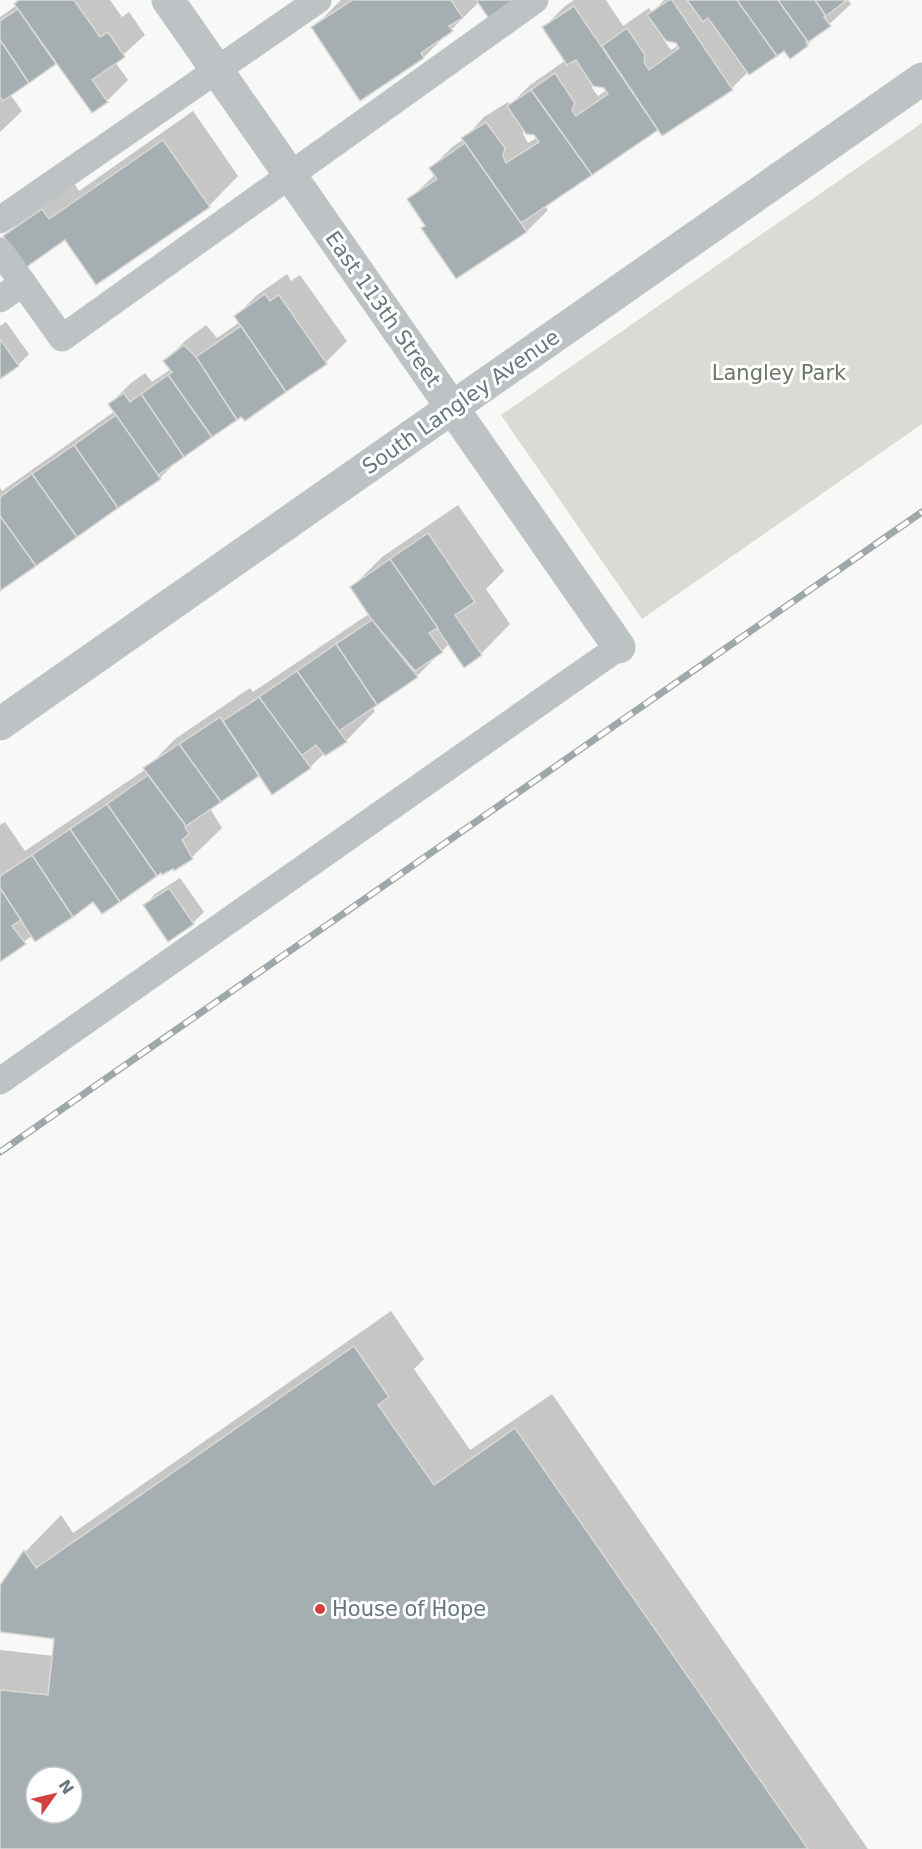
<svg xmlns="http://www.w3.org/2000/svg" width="922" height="1849" viewBox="0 0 922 1849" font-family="'DejaVu Sans',sans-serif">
  <rect width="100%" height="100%" fill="#f8f8f6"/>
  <path fill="#d9dcd5" d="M922 123V424L642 619 501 415Z"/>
  <g fill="#0003" fill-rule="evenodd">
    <path d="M20 0H110L122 17 129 12 145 35 115 62 128 80 107 101 57 61 10 94 22 111 0 132V17L17 5Z"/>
    <path d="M341 0H513L479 2 424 57 360 99 313 28Z"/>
    <path d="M574 0H606L623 26 649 8 652 13 664 0H848L851 4 807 45 784 49 748 72 732 88 659 128 544 205 548 210 527 231 456 277 409 199 436 174 431 168 452 147 464 139 484 117 508 102 510 105 530 85 566 60 544 27 565 6ZM663 39 677 42 679 45 671 50ZM594 84 605 86 607 90 598 96 592 88ZM524 130 535 133 538 137 528 143 523 134Z"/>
    <path d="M193 111 238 176 209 206 65 238 5 236 35 206 72 180 79 191Z"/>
    <path d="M287 274 291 281 300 275 347 341 326 362 241 415 179 459 160 478 0 590V488L2 491 115 411 110 404 131 383 145 373 152 382 171 369 165 361 186 340 206 325 217 338 240 322 236 316 257 295Z"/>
    <path d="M6 322 29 354 18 365 0 377V326Z"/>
    <path d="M458 505 504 571 486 589 510 624 481 654 450 643 417 676 372 706 375 711 346 741 325 753 310 767 259 774 218 802 211 810 222 828 192 857 175 869 173 866 93 900 33 935 0 960V825L5 822 25 851 146 769 175 739 250 688 253 692 369 614 352 587 382 557Z"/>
    <path d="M180 878 204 912 193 923 169 940 145 905 155 894Z"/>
    <path d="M391 1311 424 1359 414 1369 470 1450 552 1394 868 1849H0V1650L54 1656 56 1638 0 1631V1587L26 1551 61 1515 73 1533ZM36 1777H72V1813H36Z"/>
  </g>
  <g fill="#a5afb2" stroke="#dad9d8" stroke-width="1.5" fill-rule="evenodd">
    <path d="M19 0H74L100 37 108 32 125 57 92 80 108 102 92 113 14 4Z"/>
    <path d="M352 0H451L463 18 449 26 453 31 421 53 424 58 360 101 311 27Z"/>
    <path d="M476 0H512L510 6 490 20Z"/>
    <path d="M669 0H672L733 90 662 136 602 46 627 28 645 55 644 62 649 70 679 48 676 43 666 41 647 15Z"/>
    <path d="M687 0H737L777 56 749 75 708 18 703 22Z"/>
    <path d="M737 0H778L808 42H806L808 46 790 59 784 51 777 56Z"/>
    <path d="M778 0H815L826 16 824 17 831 26 808 42Z"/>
    <path d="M815 0H847L826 16Z"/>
    <path d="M574 6 658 130 592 175 531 90 555 73 575 103 572 110 576 116 608 94 604 88 593 86 576 60 567 65 542 27Z"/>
    <path d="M18 9 56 64 29 83 0 40V21Z"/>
    <path d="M0 40 29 83 3 101 0 97Z"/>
    <path d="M531 90 592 175 521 223 461 138 486 122 505 148 503 156 506 163 539 142 534 135 526 134 507 106Z"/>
    <path d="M163 140 210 207 96 285 65 240 25 268 3 236 42 209 49 219Z"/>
    <path d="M465 143 527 232 456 279 421 228 425 226 407 199 437 179 429 168Z"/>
    <path d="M265 294 270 301 279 295 327 364 286 392 234 316Z"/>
    <path d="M241 326 286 392 245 421 241 417 237 420 196 357Z"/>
    <path d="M0 339 19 366 0 379Z"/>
    <path d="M184 345 196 357 237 420 212 437 168 375 172 372 163 361Z"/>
    <path d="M168 375 212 437 184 457 141 394Z"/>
    <path d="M124 393 130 402 141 394 184 457 158 475 108 404Z"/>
    <path d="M116 415 161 479 118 508 74 445Z"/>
    <path d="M74 445 118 508 77 537 32 474Z"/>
    <path d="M32 474 77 537 36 566 0 516V497Z"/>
    <path d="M0 516 36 566 0 591Z"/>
    <path d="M428 533 475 602 455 615 482 655 464 668 390 559Z"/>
    <path d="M390 559 438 628 429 633 443 652 415 671 372 620 350 587Z"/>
    <path d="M372 620 418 677 377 705 336 644Z"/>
    <path d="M336 644 377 705 339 731 297 671Z"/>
    <path d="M297 671 347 742 325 756 316 745 301 756 259 697Z"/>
    <path d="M259 697 311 768 272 795 223 721Z"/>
    <path d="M220 717 259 776 221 802 179 744Z"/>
    <path d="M179 744 221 802 186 826 143 768Z"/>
    <path d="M148 775 186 826 185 827 189 834 182 840 193 859 174 871 173 869 162 875 161 873 157 876 107 804Z"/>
    <path d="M107 804 157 876 120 902 70 829Z"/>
    <path d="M70 829 120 902 102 914 93 902 73 917 32 855Z"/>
    <path d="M32 855 73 917 35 942 0 888V876Z"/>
    <path d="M0 888 21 920 12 926 26 944 0 962Z"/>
    <path d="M169 888 194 924 168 942 143 905Z"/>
    <path d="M354 1346 389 1397 378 1405 434 1485 515 1428 808 1849H0V1690L48 1695 54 1639 0 1632V1585L24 1550 36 1568ZM36 1777H72V1813H36Z"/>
  </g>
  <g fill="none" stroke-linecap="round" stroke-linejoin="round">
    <g stroke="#bdc3c5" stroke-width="27">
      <path d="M0 220 318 0"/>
      <path d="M0 251 62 338 535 0"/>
      <path d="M0 299 23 283"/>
      <path d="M0 1081 619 647"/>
    </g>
    <g stroke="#bdc3c5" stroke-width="33">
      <path d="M168 0 619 647"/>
      <path d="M0 724 922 79"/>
    </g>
    <g stroke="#9ea7a9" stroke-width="7">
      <path id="rail" d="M0 1152 922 512"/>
    </g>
    <use href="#rail" stroke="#fff" stroke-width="4.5" stroke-dasharray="14" stroke-linecap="butt"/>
  </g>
  <circle fill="#d1413d" stroke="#fff" stroke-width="2" cx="320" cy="1609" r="6"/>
  <g text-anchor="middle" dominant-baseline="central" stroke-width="6" stroke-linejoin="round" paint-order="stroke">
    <g font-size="21" fill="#66787d" stroke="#fff">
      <text transform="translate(383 309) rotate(55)">East 113th Street</text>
      <text transform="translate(461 402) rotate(-35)">South Langley Avenue</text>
    </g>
    <g font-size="21" fill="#6b7664" stroke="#fff">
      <text x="779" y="373">Langley Park</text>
    </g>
    <g font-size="21" fill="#66787d" stroke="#fff" text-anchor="start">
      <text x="332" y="1609">House of Hope</text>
    </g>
  </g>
  <g transform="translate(54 1795) rotate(56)"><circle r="28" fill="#ffffff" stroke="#c2c9cb" stroke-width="1.5"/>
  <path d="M0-4.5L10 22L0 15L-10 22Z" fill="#d1413d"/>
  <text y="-9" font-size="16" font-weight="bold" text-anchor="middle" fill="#66787d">N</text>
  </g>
</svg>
